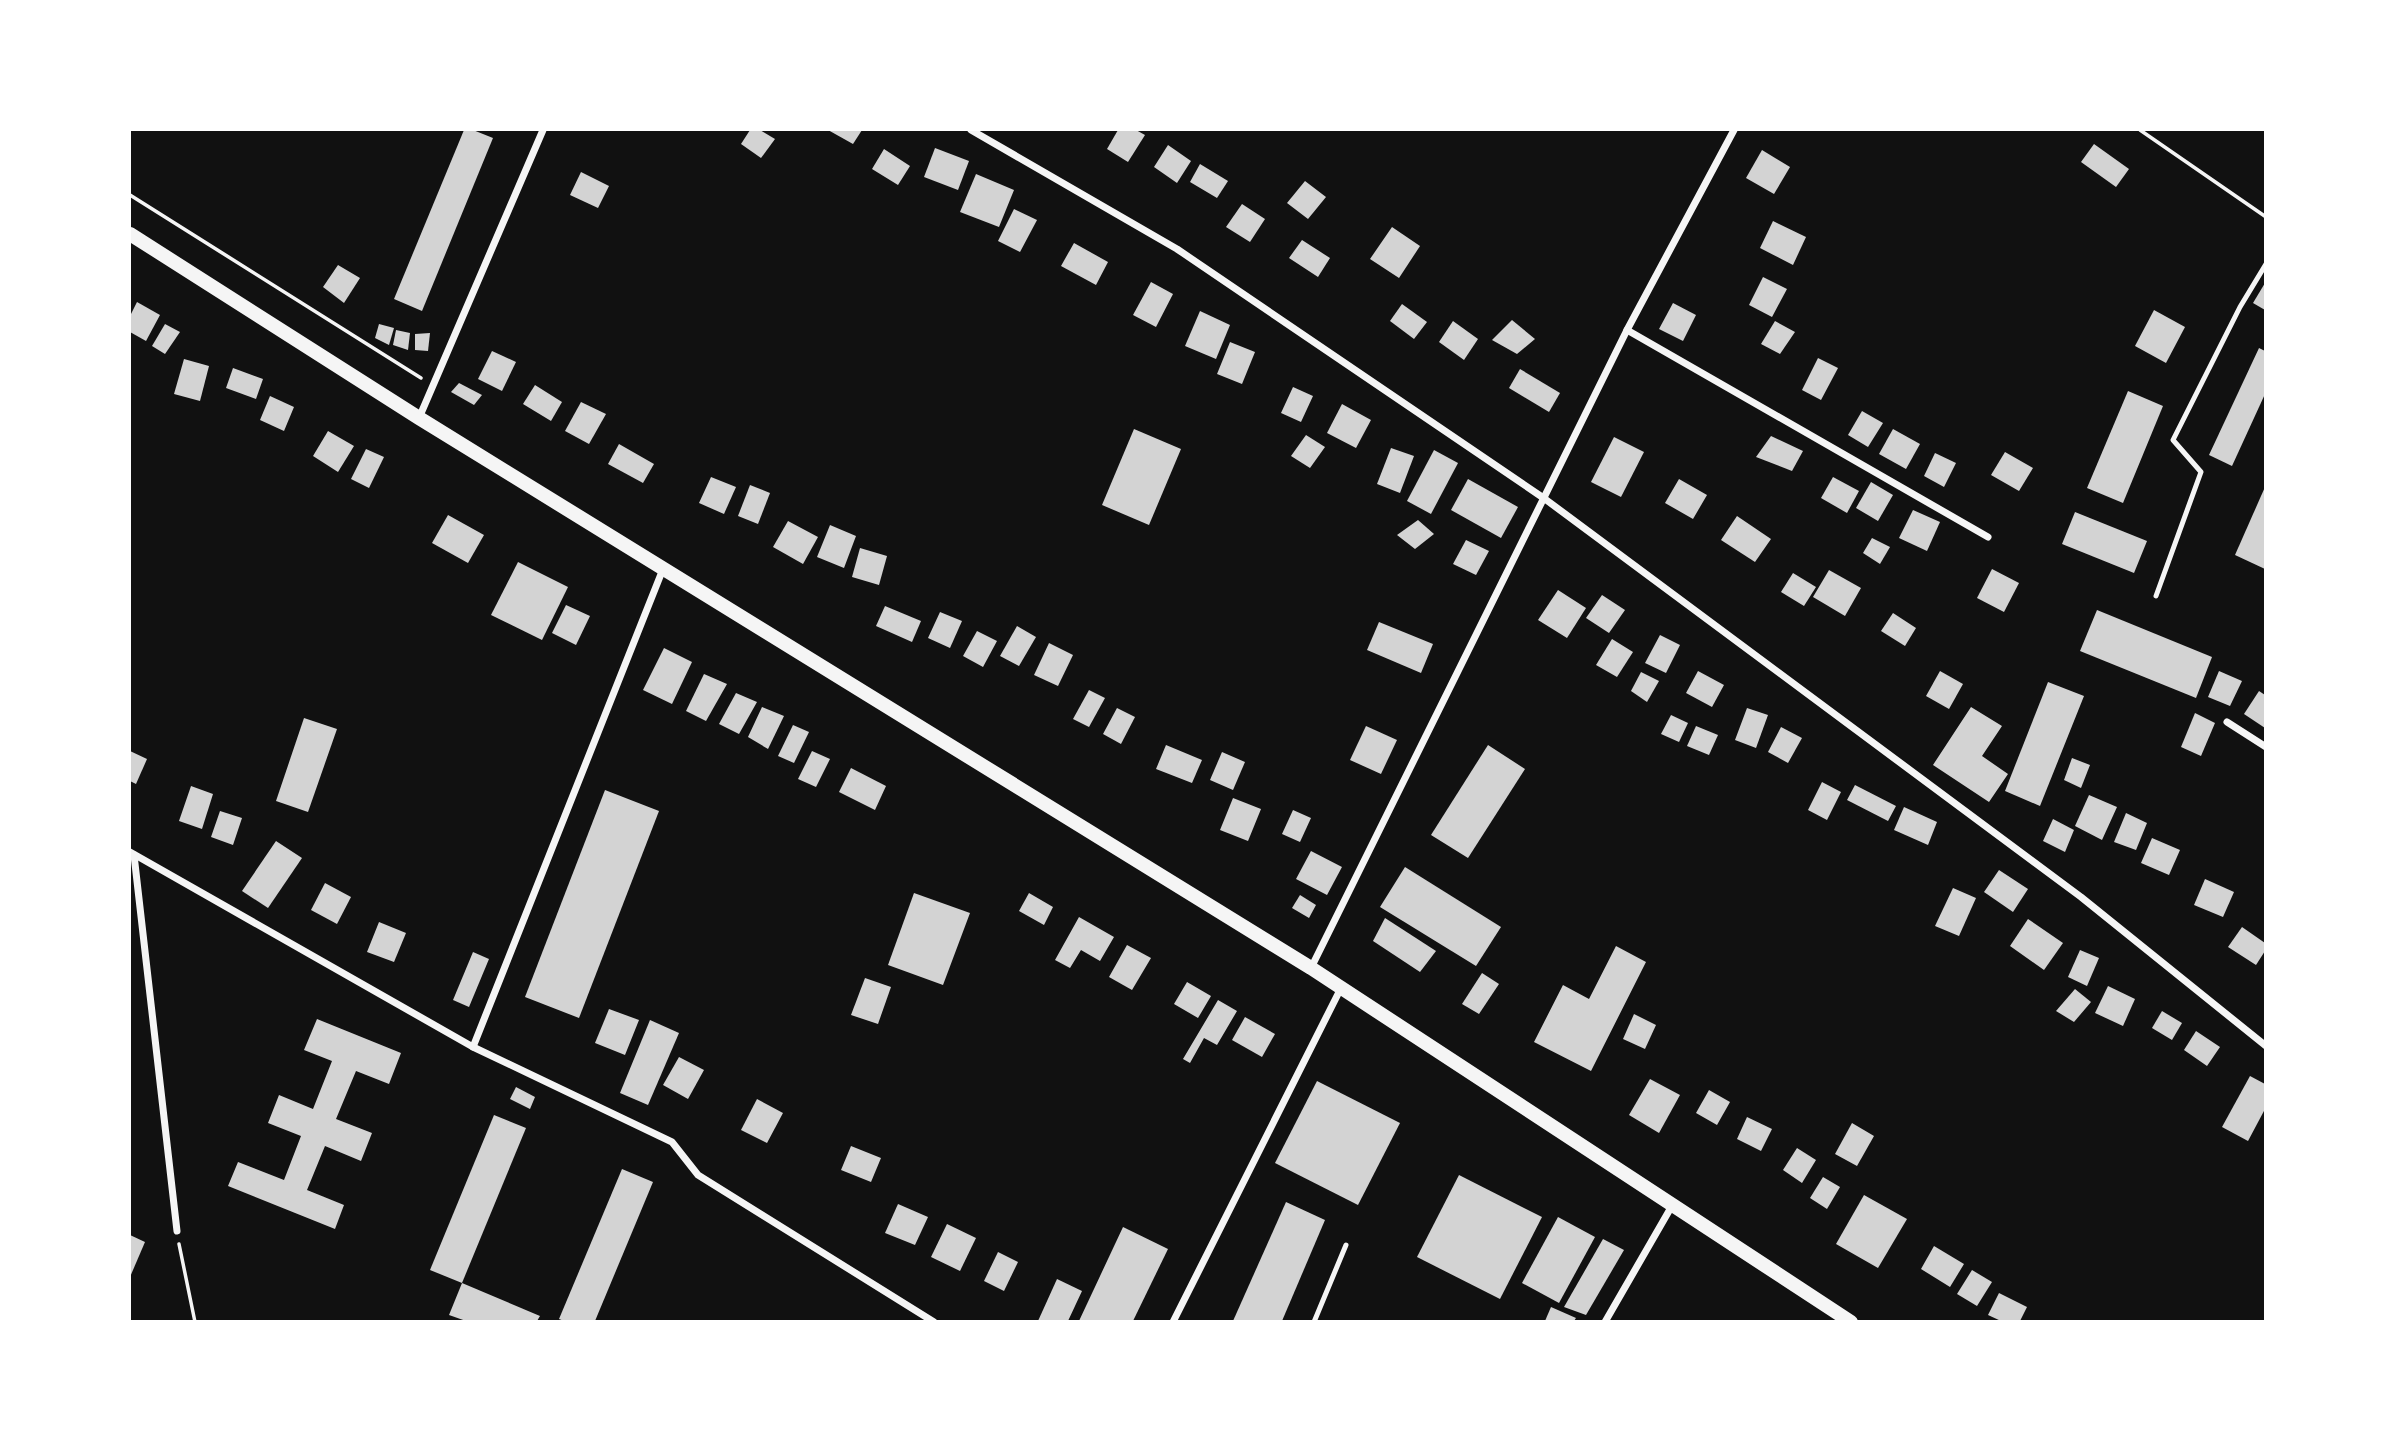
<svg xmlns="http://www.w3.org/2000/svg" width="2395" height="1451" viewBox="0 0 2395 1451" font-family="'Noto Sans',sans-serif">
  <rect width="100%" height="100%" fill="#111"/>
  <g fill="#d3d3d3">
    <path d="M464 130H473L493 138 422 311 394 299Z"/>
    <path d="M750 130H760L775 139 761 158 741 144Z"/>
    <path d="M828 130H862L853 144Z"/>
    <path d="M1118 130H1136L1145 135 1128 162 1107 149Z"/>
    <path d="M2094 144 2129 169 2116 187 2081 162Z"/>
    <path d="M1168 145 1191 161 1177 183 1154 167Z"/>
    <path d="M935 148 969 161 958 190 924 177Z"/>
    <path d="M884 149 910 166 898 185 872 169Z"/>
    <path d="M1762 150 1790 167 1774 194 1746 178Z"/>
    <path d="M1200 164 1228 181 1217 198 1190 182Z"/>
    <path d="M581 172 609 186 598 208 570 195Z"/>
    <path d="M976 174 1014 190 999 227 960 212Z"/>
    <path d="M1305 181 1326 197 1308 219 1287 203Z"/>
    <path d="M1242 204 1265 219 1250 242 1226 227Z"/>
    <path d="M1014 209 1037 220 1020 252 998 241Z"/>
    <path d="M1773 221 1806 237 1793 265 1760 248Z"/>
    <path d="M1392 227 1420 246 1399 278 1370 259Z"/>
    <path d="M1302 240 1330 258 1318 277 1289 258Z"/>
    <path d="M1074 243 1108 262 1096 285 1061 266Z"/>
    <path d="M338 265 360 278 344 303 323 287Z"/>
    <path d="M1763 277 1787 289 1772 317 1749 305Z"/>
    <path d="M1151 282 1173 294 1156 327 1133 315Z"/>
    <path d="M2265 283V310L2253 303Z"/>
    <path d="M137 302 160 315 146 341 130 332V316Z"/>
    <path d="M1673 303 1696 315 1683 341 1659 329Z"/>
    <path d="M1402 304 1427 322 1414 339 1390 321Z"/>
    <path d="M2154 310 2185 327 2166 363 2135 346Z"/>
    <path d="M1200 311 1230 325 1216 359 1185 346Z"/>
    <path d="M1512 320 1535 339 1517 354 1492 340Z"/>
    <path d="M1453 321 1478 339 1464 360 1439 342Z"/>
    <path d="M1775 321 1795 332 1780 354 1761 344Z"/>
    <path d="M165 324 180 332 165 354 152 346Z"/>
    <path d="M379 324 394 328 389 345 375 338Z"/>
    <path d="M396 330 410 333 408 350 393 345Z"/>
    <path d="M430 333 428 351 415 350V334Z"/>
    <path d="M1230 342 1255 352 1242 384 1217 374Z"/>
    <path d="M2259 348 2265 351V394L2232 466 2209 455Z"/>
    <path d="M492 351 516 362 502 391 478 379Z"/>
    <path d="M1818 358 1838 368 1821 400 1802 390Z"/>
    <path d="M184 359 209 366 200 401 174 394Z"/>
    <path d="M233 368 263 379 256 399 226 388Z"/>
    <path d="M1520 369 1560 393 1549 412 1509 388Z"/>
    <path d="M459 383 482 395 474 405 451 392Z"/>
    <path d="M535 385 562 402 551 421 523 404Z"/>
    <path d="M1293 387 1313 396 1301 422 1281 413Z"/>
    <path d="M2128 391 2163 406 2123 503 2087 488Z"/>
    <path d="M270 396 294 407 284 431 260 420Z"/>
    <path d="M581 402 606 414 589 444 565 431Z"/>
    <path d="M1342 404 1371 420 1356 448 1327 433Z"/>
    <path d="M1862 411 1883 423 1868 447 1848 435Z"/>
    <path d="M1134 429 1181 449 1149 525 1102 505Z"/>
    <path d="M1893 429 1920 444 1906 469 1879 454Z"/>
    <path d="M328 431 354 446 338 472 313 456Z"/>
    <path d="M1306 435 1325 447 1310 468 1291 456Z"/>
    <path d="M1771 436 1803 451 1792 471 1756 457Z"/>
    <path d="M1614 437 1644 452 1621 497 1591 482Z"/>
    <path d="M619 444 654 464 643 483 608 464Z"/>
    <path d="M1391 448 1414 456 1400 493 1377 484Z"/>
    <path d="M366 449 384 457 369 488 351 479Z"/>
    <path d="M1434 450 1458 463 1431 514 1407 501Z"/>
    <path d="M2005 452 2033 468 2019 491 1991 475Z"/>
    <path d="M1935 453 1956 463 1944 487 1924 476Z"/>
    <path d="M711 477 736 487 724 514 699 503Z"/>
    <path d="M1833 477 1859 491 1847 513 1821 498Z"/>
    <path d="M1468 479 1518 507 1501 538 1451 510Z"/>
    <path d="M1679 479 1707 495 1693 519 1665 503Z"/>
    <path d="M1871 482 1893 495 1878 521 1856 508Z"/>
    <path d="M750 485 770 493 758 524 738 516Z"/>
    <path d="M2265 487V569L2235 555Z"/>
    <path d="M1913 510 1940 522 1927 551 1899 538Z"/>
    <path d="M2075 512 2147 541 2134 573 2062 544Z"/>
    <path d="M448 515 484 535 468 563 432 543Z"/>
    <path d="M1737 516 1771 539 1755 562 1721 540Z"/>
    <path d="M1418 520 1434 534 1415 549 1397 535Z"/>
    <path d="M788 521 818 537 803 564 773 547Z"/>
    <path d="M830 525 856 536 844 568 817 557Z"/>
    <path d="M1872 538 1890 547 1880 564 1863 553Z"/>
    <path d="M1466 540 1489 551 1476 575 1453 564Z"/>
    <path d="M860 548 887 556 879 585 852 577Z"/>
    <path d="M518 562 568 587 542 640 491 615Z"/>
    <path d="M1992 569 2019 583 2004 612 1977 598Z"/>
    <path d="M1829 570 1861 588 1845 616 1813 597Z"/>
    <path d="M1793 573 1816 587 1804 606 1781 592Z"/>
    <path d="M1558 590 1586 608 1567 638 1538 620Z"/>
    <path d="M1602 595 1625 610 1609 633 1586 618Z"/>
    <path d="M566 605 590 616 576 645 552 633Z"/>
    <path d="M885 606 921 621 912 642 876 626Z"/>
    <path d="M2097 610 2212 657 2196 698 2080 651Z"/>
    <path d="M940 612 962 621 950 648 928 638Z"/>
    <path d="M1893 613 1916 628 1905 646 1881 631Z"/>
    <path d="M1379 622 1433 644 1421 673 1367 650Z"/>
    <path d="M1017 626 1036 637 1019 666 1000 656Z"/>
    <path d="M977 631 997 641 983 667 963 656Z"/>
    <path d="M1660 635 1680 645 1666 673 1645 663Z"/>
    <path d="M1612 639 1633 652 1617 677 1596 665Z"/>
    <path d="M1049 643 1073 655 1058 686 1034 675Z"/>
    <path d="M664 648 692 662 672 704 643 690Z"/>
    <path d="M1698 671 1724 685 1712 707 1686 693Z"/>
    <path d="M1940 671 1963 684 1949 709 1926 696Z"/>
    <path d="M2219 671 2242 681 2230 706 2208 697Z"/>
    <path d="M1641 672 1659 681 1647 702 1631 691Z"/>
    <path d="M704 674 727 684 706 721 686 711Z"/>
    <path d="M2048 682 2084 696 2040 806 2005 791Z"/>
    <path d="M1089 690 1105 698 1089 727 1073 719Z"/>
    <path d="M2259 691 2265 695V728L2244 714Z"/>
    <path d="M736 693 757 702 739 734 719 724Z"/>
    <path d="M762 707 784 716 768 749 748 737Z"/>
    <path d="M1971 707 2002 726 1982 756 2008 774 1989 802 1933 765Z"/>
    <path d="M1117 708 1135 717 1121 744 1103 734Z"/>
    <path d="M1747 708 1768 715 1756 748 1735 740Z"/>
    <path d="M2195 713 2215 723 2201 756 2181 747Z"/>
    <path d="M1671 715 1688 723 1679 742 1661 734Z"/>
    <path d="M304 718 337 729 308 812 276 801Z"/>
    <path d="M793 725 809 732 794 763 778 756Z"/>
    <path d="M1366 726 1397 740 1381 774 1350 760Z"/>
    <path d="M1696 726 1718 735 1709 755 1687 746Z"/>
    <path d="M1781 727 1802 738 1788 763 1768 752Z"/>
    <path d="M1166 745 1202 760 1192 783 1156 769Z"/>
    <path d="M1488 745 1525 769 1468 858 1431 835Z"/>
    <path d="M130 751 147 759 136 784 130 781Z"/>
    <path d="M812 751 830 759 816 787 798 779Z"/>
    <path d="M1222 752 1245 762 1233 790 1210 780Z"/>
    <path d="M2072 758 2090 765 2081 788 2064 780Z"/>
    <path d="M851 768 886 786 875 810 839 792Z"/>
    <path d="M1822 782 1841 792 1827 820 1808 810Z"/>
    <path d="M1855 785 1896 806 1888 821 1847 800Z"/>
    <path d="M191 786 213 794 202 829 179 821Z"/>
    <path d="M605 790 659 811 579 1018 525 997Z"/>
    <path d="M2089 795 2117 807 2102 840 2075 826Z"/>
    <path d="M1233 798 1261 809 1248 841 1220 830Z"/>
    <path d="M1904 807 1937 822 1928 845 1894 830Z"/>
    <path d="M1293 810 1311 818 1300 842 1282 834Z"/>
    <path d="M220 811 242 818 233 845 211 837Z"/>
    <path d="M2126 813 2147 823 2136 850 2114 842Z"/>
    <path d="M2053 819 2074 830 2065 852 2043 841Z"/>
    <path d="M2152 838 2180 850 2169 875 2141 863Z"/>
    <path d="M276 841 302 858 268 908 242 891Z"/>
    <path d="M1311 851 1342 867 1327 895 1296 879Z"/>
    <path d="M1405 867 1501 927 1476 966 1380 907Z"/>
    <path d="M1999 870 2028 889 2013 912 1984 892Z"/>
    <path d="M2205 879 2234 892 2223 917 2194 905Z"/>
    <path d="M325 883 351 897 337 924 311 910Z"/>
    <path d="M1953 888 1976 898 1959 936 1935 926Z"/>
    <path d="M914 893 970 913 943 985 888 965Z"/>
    <path d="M1029 893 1053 907 1044 925 1019 911Z"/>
    <path d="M1300 895 1316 905 1309 918 1292 908Z"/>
    <path d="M1079 917 1114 937 1100 961 1081 950 1070 968 1055 960Z"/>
    <path d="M1385 918 1436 951 1420 972 1373 941Z"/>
    <path d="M2028 919 2063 943 2044 970 2010 946Z"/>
    <path d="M379 922 406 933 394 962 367 952Z"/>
    <path d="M2242 927 2265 943V951L2256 965 2228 947Z"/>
    <path d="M1127 945 1151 958 1132 990 1109 977Z"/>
    <path d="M1616 946 1646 962 1591 1071 1534 1042 1563 985 1589 999Z"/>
    <path d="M2080 950 2099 958 2087 986 2068 977Z"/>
    <path d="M473 952 489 959 469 1007 453 1000Z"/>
    <path d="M1482 973 1499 984 1479 1014 1462 1004Z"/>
    <path d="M865 978 891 987 878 1024 851 1015Z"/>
    <path d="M1187 982 1211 996 1198 1018 1174 1004Z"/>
    <path d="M2108 986 2135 999 2123 1026 2095 1013Z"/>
    <path d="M2075 989 2091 1002 2074 1022 2056 1011Z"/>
    <path d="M1218 1000 1237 1011 1217 1045 1204 1038 1190 1063 1183 1059Z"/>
    <path d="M609 1009 639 1020 625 1055 595 1043Z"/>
    <path d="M2162 1011 2182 1023 2172 1040 2152 1028Z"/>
    <path d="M1634 1014 1656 1025 1645 1049 1623 1039Z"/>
    <path d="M1245 1017 1275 1034 1262 1057 1232 1040Z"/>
    <path d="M317 1019 401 1053 389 1084 356 1071 336 1119 372 1133 361 1161 325 1146 307 1190 344 1205 335 1229 228 1186 238 1162 284 1180 301 1136 268 1123 279 1095 313 1109 332 1061 304 1050Z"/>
    <path d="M650 1020 679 1033 648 1105 620 1093Z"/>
    <path d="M2196 1031 2220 1047 2207 1066 2184 1050Z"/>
    <path d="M679 1057 704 1070 688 1099 663 1085Z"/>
    <path d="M2250 1076 2265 1084V1109L2248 1141 2222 1127Z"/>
    <path d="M1650 1079 1680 1095 1659 1133 1629 1115Z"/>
    <path d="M1317 1081 1400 1123 1358 1205 1275 1163Z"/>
    <path d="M516 1087 535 1097 530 1109 510 1099Z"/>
    <path d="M1709 1090 1730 1102 1717 1125 1696 1113Z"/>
    <path d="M757 1099 783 1113 767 1143 741 1130Z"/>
    <path d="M494 1115 526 1128 462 1283 430 1270Z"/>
    <path d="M1747 1117 1772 1129 1761 1151 1737 1139Z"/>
    <path d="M1852 1123 1874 1136 1857 1166 1835 1154Z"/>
    <path d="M851 1146 881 1158 871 1182 841 1170Z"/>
    <path d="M1797 1148 1816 1160 1802 1183 1783 1170Z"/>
    <path d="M622 1169 653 1182 595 1321H564L559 1319Z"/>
    <path d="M1459 1175 1542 1217 1500 1299 1417 1257Z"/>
    <path d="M1823 1177 1840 1187 1827 1209 1810 1198Z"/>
    <path d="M1864 1195 1907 1219 1878 1268 1836 1244Z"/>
    <path d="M1286 1202 1325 1220 1282 1321H1233Z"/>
    <path d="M898 1204 928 1217 915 1245 885 1233Z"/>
    <path d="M1558 1217 1595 1237 1559 1303 1522 1283Z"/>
    <path d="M947 1224 976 1238 960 1271 931 1257Z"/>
    <path d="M1123 1227 1168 1249 1133 1321H1079Z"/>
    <path d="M130 1235 145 1242 130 1277Z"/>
    <path d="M1603 1239 1624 1250 1586 1315 1564 1307Z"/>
    <path d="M1934 1246 1964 1264 1950 1287 1921 1269Z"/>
    <path d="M998 1252 1018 1262 1004 1291 984 1281Z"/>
    <path d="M1972 1270 1992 1282 1977 1306 1957 1294Z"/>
    <path d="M1057 1279 1082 1291 1068 1321H1038Z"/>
    <path d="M462 1283 540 1316 537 1321H466L449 1315Z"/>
    <path d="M1999 1293 2027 1307 2020 1321H2001L1988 1315Z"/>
    <path d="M1551 1307 1576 1318 1574 1321H1545Z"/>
  </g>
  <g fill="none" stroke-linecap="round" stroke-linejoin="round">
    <g stroke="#f5f5f5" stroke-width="3.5">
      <path d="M2140 130 2266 217"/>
      <path d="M130 195 421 378"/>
      <path d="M179 1244 195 1322"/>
    </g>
    <g stroke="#f5f5f5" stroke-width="5">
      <path d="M2156 596 2201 472 2173 440 2240 307 2266 264"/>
      <path d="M1314 1322 1346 1245"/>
    </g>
    <g stroke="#f5f5f5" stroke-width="7">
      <path d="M971 130 1177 249 1545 499 2081 897 2266 1046"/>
      <path d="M1627 330 1988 537"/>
      <path d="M419 418 543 130"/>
      <path d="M2227 722 2266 747"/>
      <path d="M130 852 473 1047 672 1142 698 1175 934 1322"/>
      <path d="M134 855 177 1231"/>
      <path d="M1311 968 1627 330 1734 130"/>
      <path d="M473 1047 663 569"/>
      <path d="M1173 1322 1341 988"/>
      <path d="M1605 1322 1673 1204"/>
    </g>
    <path stroke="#f5f5f5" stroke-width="14" d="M130 234 419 418 1311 968 1851 1322"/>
  </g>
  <rect width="2395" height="1451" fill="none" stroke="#ffffff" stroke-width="262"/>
</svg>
